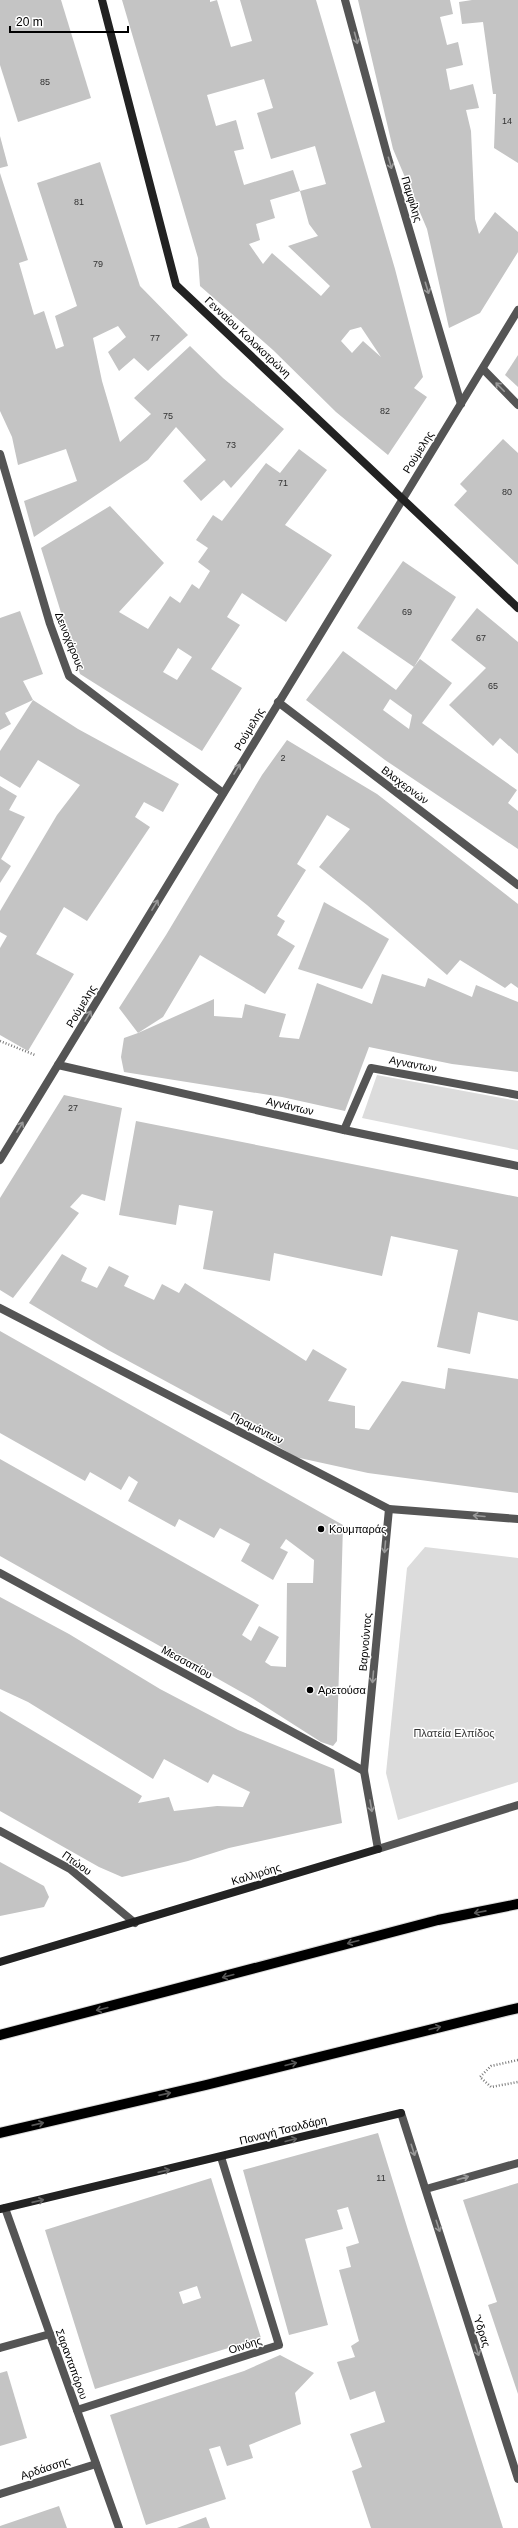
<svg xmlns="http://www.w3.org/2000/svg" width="518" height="2528" viewBox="0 0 518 2528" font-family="Helvetica,sans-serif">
  <rect width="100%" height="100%" fill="#fff"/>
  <g fill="#dcdcdc">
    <path d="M377 1075 518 1101V1150L362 1118Z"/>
    <path d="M425 1547 518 1558V1782L398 1820 386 1773 407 1568Z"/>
  </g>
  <g fill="#c4c4c4" fill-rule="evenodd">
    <path d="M0 0H61L91 98 18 122 0 65Z"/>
    <path d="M122 0H210V2L217 0 231 47 252 41 240 0H316L395 269 423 377 414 388 427 397 388 455 336 412 273 350 200 286 198 258ZM264 79 273 108 257 113 271 159 315 146 326 184 300 191 309 224 318 236 288 246 330 286 321 296 272 253 263 264 249 244 260 240 256 224 275 218 270 200 300 191 293 170 244 185 234 151 244 149 236 120 216 126 207 95ZM361 327 381 357 363 341 352 353 341 341 350 330Z"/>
    <path d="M358 0H450L453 14 440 17 447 45 458 42 463 65 446 69 450 90 473 84 479 108 466 110 471 131 475 219 479 234 495 212 518 232V252L480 313 449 328 427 229 393 149Z"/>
    <path d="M472 0H518V163L494 148 496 94H493L483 22 462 24 459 2Z"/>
    <path d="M0 136 8 166 0 168Z"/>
    <path d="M100 162 140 286 188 335 148 371 134 358 119 371 108 352 126 337 118 326 93 338 102 381 120 442 151 414 134 398 190 346 223 378 284 429 231 488 224 480 201 501 183 481 206 460 176 427 148 460 34 537 24 501 77 481 66 449 18 465 12 437 0 411V173L28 260 19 263 34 315 44 311 56 349 64 346 55 316 77 306 37 183Z"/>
    <path d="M518 355V387L505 375Z"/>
    <path d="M503 439 518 453V565L454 505 467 491 460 484Z"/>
    <path d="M299 449 327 470 285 525 332 555 286 622 242 593 227 617 240 625 211 669 242 688 202 751 80 674 41 548 110 506 164 563 119 612 148 629 170 596 180 603 192 584 199 589 210 571 198 562 208 548 196 540 213 515 222 521 266 463 280 473ZM178 648 192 657 177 680 163 672Z"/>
    <path d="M403 561 456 597 414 667 357 628Z"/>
    <path d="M477 608 518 642V754L500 738 493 746 449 705 486 668 451 640Z"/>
    <path d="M20 611 43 674 23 681 33 700 78 729 179 784 163 812 144 802 135 817 150 827 87 921 64 907 36 954 74 974 28 1051 0 1035V948L7 936 0 932V911L57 815 80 785 38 760 20 788 0 776V751L33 700 5 713 11 724 0 730V618Z"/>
    <path d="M343 651 396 690 420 659 452 683 422 723 517 790 508 803 518 811V849L385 760 306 700ZM390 699 412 715 409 729 383 710Z"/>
    <path d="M287 740 377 794 518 904V988L511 983 505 988 460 960 447 975 367 905 319 867 350 829 327 815 297 864 306 870 277 916 285 921 277 935 295 946 265 994 200 955 163 1017 138 1033 214 999V1016L242 1018 245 1004 286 1014 279 1037 299 1039 317 983 372 1004 382 974 425 987 428 978 472 997 476 985 518 1002V1072L452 1064 369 1047 345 1111 282 1097 124 1072 121 1057 124 1038 138 1033 119 1008 166 935 262 775Z"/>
    <path d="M0 786 17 796 9 810 25 817 1 859 11 866 0 883Z"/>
    <path d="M324 902 389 939 362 989 298 969Z"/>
    <path d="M64 1095 122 1108 105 1201 82 1194 70 1207 79 1213 13 1298 0 1290V1198Z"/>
    <path d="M136 1121 518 1197V1321L478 1312 470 1354 437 1347 458 1250 391 1236 382 1276 274 1253 270 1281 203 1269 213 1211 179 1205 176 1225 119 1215Z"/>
    <path d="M62 1254 87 1268 81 1281 97 1288 109 1266 129 1276 124 1286 154 1300 162 1284 179 1293 185 1283 306 1361 313 1349 347 1369 328 1401 355 1406V1428L369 1430 402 1381 445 1389 448 1368 518 1379V1493L368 1473 295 1457 232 1417 108 1350 29 1303Z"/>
    <path d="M0 1331 343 1525 337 1741 333 1746 321 1742 252 1698 0 1556V1459L259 1605 242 1635 251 1641 259 1626 279 1637 265 1662 271 1666 286 1667 287 1583H313L314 1560 286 1539 280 1548 288 1552 273 1580 241 1561 250 1544 220 1528 214 1538 179 1519 175 1527 128 1501 138 1482 129 1476 121 1490 90 1472 85 1481 0 1433Z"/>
    <path d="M0 1597 69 1634 160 1689 238 1730 334 1769 342 1823 229 1848 188 1861 122 1877 99 1867 0 1811V1711L142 1796 138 1803 169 1797 174 1811 217 1806 243 1807 250 1792 213 1774 208 1783 164 1759 153 1779 28 1702 0 1689Z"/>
    <path d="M0 1862 44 1886 49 1897 44 1907 0 1916Z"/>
    <path d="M378 2133 408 2230 503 2528H371L352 2471 362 2467 350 2434 385 2422 375 2391 350 2400 337 2362 355 2357 351 2346 359 2341 339 2270 351 2267 346 2247 359 2243 348 2207 337 2210 343 2229 305 2239 328 2325 289 2335 243 2170Z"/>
    <path d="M211 2178 261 2338 95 2389 45 2230ZM197 2286 201 2298 183 2304 179 2292Z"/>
    <path d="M518 2183V2394L488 2305 497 2302 463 2200Z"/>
    <path d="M280 2355 314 2373 295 2393 301 2424 249 2445 253 2458 227 2466 220 2446 209 2449 226 2499 146 2525 110 2415 244 2371Z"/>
    <path d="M7 2371 27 2438 0 2446V2373Z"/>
    <path d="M59 2506 67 2528H0V2526Z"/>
    <path d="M206 2517 210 2528H177Z"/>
  </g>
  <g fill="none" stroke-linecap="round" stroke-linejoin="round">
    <g stroke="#dbdbdb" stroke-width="12">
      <g id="primary">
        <path d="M0 2035 438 1920 518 1904"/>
        <path d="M0 2133 206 2085 518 2008"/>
      </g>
    </g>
    <g stroke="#777" stroke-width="2.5" stroke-dasharray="1 2" stroke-linecap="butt">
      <path d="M0 1041 35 1055"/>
      <path d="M518 2060 491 2066 480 2077 491 2087 518 2082"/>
    </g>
    <g stroke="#555" stroke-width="8">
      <path d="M345 0 388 158 461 404"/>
      <path d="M483 369 518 405"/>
      <path d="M0 454 50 624 69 676 223 793"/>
      <path d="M278 702 518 885"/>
      <path d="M58 1065 344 1130 518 1166"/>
      <path d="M344 1130 371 1068 518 1095"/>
      <path d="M0 1160 518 310"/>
      <path d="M0 1308 389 1509 518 1519"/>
      <path d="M389 1509 364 1771 378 1849 518 1805"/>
      <path d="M0 1573 364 1771"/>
      <path d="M0 1831 70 1869 135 1923"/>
      <path d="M401 2113 518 2479"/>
      <path d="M426 2189 518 2163"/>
      <path d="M5 2208 119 2528"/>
      <path d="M0 2348 50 2334"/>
      <path d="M77 2410 279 2345 221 2157"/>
      <path d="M0 2494 96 2464"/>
    </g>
    <g stroke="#222" stroke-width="8">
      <path d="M102 0 176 285 518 608"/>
      <path d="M0 1962 378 1849"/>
      <path d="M0 2209 401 2113"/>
    </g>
    <use href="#primary" stroke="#000" stroke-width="10"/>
  </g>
  <defs><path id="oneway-shaft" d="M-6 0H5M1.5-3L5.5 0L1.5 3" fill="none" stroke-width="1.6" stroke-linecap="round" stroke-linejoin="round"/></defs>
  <g stroke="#999">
    <use href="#oneway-shaft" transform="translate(356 38) rotate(75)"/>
    <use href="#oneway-shaft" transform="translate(390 163) rotate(74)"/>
    <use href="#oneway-shaft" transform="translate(427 288) rotate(73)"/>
    <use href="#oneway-shaft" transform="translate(500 387) rotate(-135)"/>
    <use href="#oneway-shaft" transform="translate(237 769) rotate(-59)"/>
    <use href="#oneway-shaft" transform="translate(155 905) rotate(-59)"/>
    <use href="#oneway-shaft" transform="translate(88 1016) rotate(-59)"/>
    <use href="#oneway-shaft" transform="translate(20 1127) rotate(-59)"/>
    <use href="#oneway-shaft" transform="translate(479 1516) rotate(-175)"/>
    <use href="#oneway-shaft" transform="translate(385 1547) rotate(95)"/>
    <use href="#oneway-shaft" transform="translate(373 1677) rotate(95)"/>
    <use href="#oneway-shaft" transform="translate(371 1806) rotate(80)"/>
    <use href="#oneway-shaft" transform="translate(413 2150) rotate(72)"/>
    <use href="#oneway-shaft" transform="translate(463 2178) rotate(-16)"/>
    <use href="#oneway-shaft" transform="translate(438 2226) rotate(72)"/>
    <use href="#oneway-shaft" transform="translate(477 2350) rotate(72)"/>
  </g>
  <g stroke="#595959">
    <use href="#oneway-shaft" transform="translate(480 1912) rotate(169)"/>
    <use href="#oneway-shaft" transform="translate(353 1942) rotate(165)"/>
    <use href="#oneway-shaft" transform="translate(228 1976) rotate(165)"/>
    <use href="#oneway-shaft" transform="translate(102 2009) rotate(166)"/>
    <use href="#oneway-shaft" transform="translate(435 2028) rotate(-14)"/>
    <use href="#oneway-shaft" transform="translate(291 2064) rotate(-14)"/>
    <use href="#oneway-shaft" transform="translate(165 2094) rotate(-13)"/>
    <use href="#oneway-shaft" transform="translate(38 2124) rotate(-13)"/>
  </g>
  <g stroke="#646464">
    <use href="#oneway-shaft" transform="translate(291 2140) rotate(-14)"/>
    <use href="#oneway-shaft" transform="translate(164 2171) rotate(-13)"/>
    <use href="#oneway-shaft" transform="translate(38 2201) rotate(-13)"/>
  </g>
  <g fill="#000" stroke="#fff" stroke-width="1.5">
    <circle cx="321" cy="1529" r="4"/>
    <circle cx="310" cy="1690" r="4"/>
  </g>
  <g text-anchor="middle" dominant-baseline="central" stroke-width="3" stroke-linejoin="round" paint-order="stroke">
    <g font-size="9" fill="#313131">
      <text x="45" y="82">85</text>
      <text x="507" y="121">14</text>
      <text x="79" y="202">81</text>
      <text x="98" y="264">79</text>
      <text x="155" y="338">77</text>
      <text x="385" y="411">82</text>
      <text x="168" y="416">75</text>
      <text x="231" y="445">73</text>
      <text x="283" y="483">71</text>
      <text x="507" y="492">80</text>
      <text x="407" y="612">69</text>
      <text x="481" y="638">67</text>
      <text x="493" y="686">65</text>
      <text x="283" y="758">2</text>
      <text x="73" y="1108">27</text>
      <text x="381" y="2178">11</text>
    </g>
    <g font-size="11" fill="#000" stroke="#fff">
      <text transform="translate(412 199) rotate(73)">Παμφίλης</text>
      <text transform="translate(248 337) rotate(43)">Γενναίου Κολοκοτρώνη</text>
      <text transform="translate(418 452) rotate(-58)">Ρούμελης</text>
      <text transform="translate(70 641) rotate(68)">Δεινοχάρους</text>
      <text transform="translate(249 729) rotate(-59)">Ρούμελης</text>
      <text transform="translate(405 785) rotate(37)">Βλαχερνών</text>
      <text transform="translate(81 1006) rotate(-59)">Ρούμελης</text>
      <text transform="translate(413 1064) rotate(11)">Αγναντων</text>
      <text transform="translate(290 1106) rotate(13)">Αγνάντων</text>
      <text transform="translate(257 1428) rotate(27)">Πραμάντων</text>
      <text transform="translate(365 1642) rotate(-85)">Βαρνούντος</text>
      <text transform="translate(187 1662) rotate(29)">Μεσσαπίου</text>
      <text transform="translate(77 1863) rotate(35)">Πτώου</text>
      <text transform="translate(256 1874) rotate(-17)">Καλλιρόης</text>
      <text transform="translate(283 2130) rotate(-14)">Παναγή Τσαλδάρη</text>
      <text transform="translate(482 2331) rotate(72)">Ύδρας</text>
      <text transform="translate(245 2345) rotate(-18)">Οινόης</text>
      <text transform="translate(72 2364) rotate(70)">Σαρανταπόρου</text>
      <text transform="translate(45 2468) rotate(-18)">Αρδάσσης</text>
    </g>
    <g font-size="11" fill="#000" stroke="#fff" text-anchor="start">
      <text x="329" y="1529">Κουμπαράς</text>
      <text x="318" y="1690">Αρετούσα</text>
    </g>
    <g font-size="11" fill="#333" stroke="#fff">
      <text x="454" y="1733">Πλατεία Ελπίδος</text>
    </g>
  </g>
  <path d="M10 26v6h118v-6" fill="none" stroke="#000000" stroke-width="2"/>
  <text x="16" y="26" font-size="12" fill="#000000" stroke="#ffffff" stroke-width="3" paint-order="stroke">20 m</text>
</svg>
